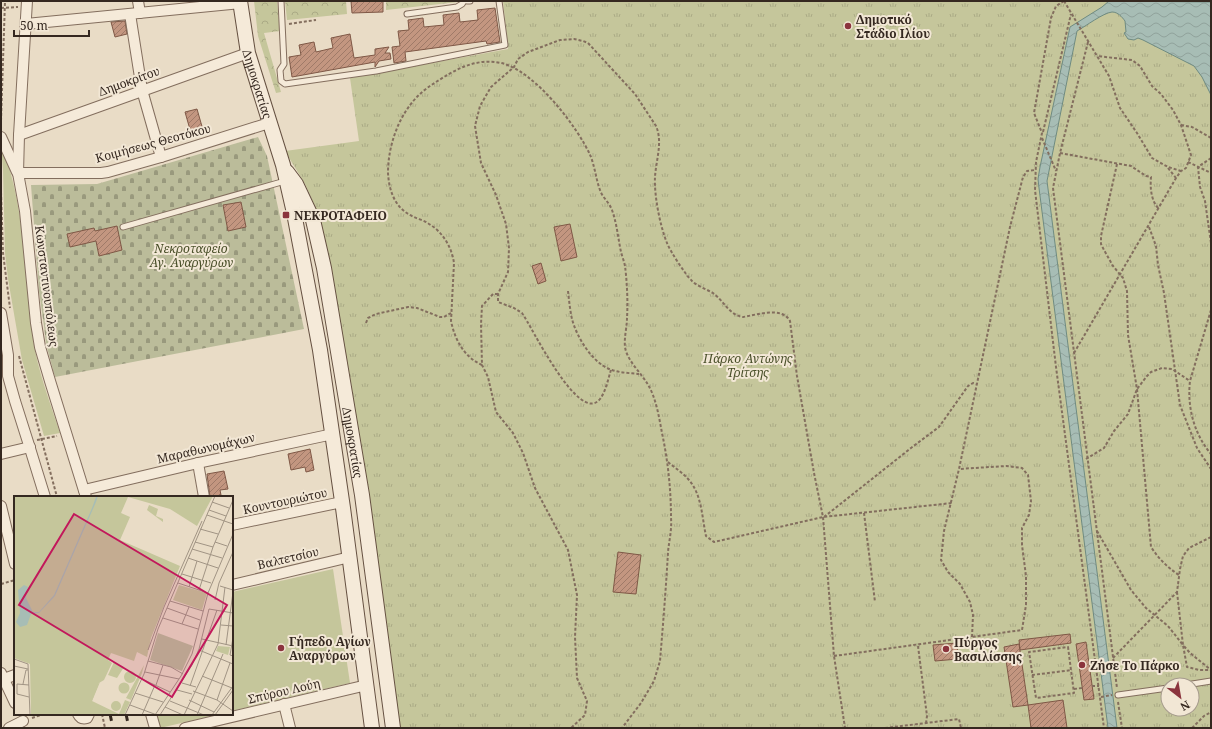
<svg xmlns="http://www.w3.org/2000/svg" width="1212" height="729" viewBox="0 0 1212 729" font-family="'Noto Serif',serif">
  <defs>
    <pattern id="forest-crowns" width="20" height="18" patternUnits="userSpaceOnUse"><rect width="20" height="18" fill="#c5c69b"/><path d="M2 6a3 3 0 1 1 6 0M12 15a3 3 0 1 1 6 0" fill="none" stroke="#aaaa85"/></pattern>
    <pattern id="cemetery-stones" width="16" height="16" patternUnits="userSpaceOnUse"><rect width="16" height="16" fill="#bbbc9a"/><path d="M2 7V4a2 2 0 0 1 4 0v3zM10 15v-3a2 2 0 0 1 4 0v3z" fill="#99997d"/></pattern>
    <pattern id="park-tufts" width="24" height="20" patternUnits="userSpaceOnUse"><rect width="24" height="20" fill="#c5c69b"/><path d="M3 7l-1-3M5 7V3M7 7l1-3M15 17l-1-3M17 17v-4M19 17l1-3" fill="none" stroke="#aaaa85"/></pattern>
    <pattern id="water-waves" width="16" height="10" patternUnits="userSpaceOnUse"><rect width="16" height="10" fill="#a7bdb5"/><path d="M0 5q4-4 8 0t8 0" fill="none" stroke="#90a29b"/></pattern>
    <pattern id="building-hatch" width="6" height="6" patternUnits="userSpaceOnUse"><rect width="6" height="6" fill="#c39680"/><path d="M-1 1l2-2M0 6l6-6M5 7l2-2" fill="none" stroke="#9f7a68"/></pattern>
  </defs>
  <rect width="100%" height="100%" fill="#e9dcc6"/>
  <g fill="#c5c69b">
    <path d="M1 144C26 207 24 273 33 339 38 372 50 402 60 433L44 436 22 360 8 279 5 253 3 170Z"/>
    <path d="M333 569 350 683 232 711V592Z"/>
    <path d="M155 714H220L160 728H158Z"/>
  </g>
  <g fill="url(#forest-crowns)">
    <path d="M254 1H277L280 31 264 33 281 92 276 93 258 36Z"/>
    <path d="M285 1H346L347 14 287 20Z"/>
    <path d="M386 1H460L458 2 386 10Z"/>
  </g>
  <path fill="url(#cemetery-stones)" d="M258 137 267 156 304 329 55 377 46 344 44 326 39 291 31 185 97 184Z"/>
  <path fill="url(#park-tufts)" fill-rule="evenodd" d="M503 1H1211V728H399L351 383 331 270 315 206 305 184 285 151 359 141 350 78 508 49ZM1168 685H1192V709H1168Z"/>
  <path fill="url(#water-waves)" stroke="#6f8b81" d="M1109 1 1211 2V95L1202 77 1194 66 1143 40 1138 38 1134 40 1128 39 1124 33 1126 32 1125 21C1122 17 1118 12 1112 12 1103 13 1086 26 1077 31L1047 181 1117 728H1108L1039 188 1038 179 1040 167 1070 27 1102 7Z"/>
  <g fill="url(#building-hatch)" stroke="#7f5846">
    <path d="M351 1H383V12L352 13Z"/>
    <path d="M495 8 500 42 487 44 486 41 405 52 406 61 394 63 392 47 400 46 398 31 409 30 408 20 423 18 424 27 444 25 443 15 459 13 460 22 478 20 477 10Z"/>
    <path d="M125 21 127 34 115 37 111 22Z"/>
    <path d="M350 34 354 58 375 55V49L389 47 385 53H390L391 59 379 61 375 67V62L292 77 289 57 301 55 299 45 314 42 316 52 333 48 331 38Z"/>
    <path d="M197 109 203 130 191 133 185 112Z"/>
    <path d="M241 202 246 227 228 231 223 205Z"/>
    <path d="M570 224 577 257 561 261 554 227Z"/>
    <path d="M117 226 122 250 99 256 96 241 70 247 67 234 94 228 95 231Z"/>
    <path d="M541 263 546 281 538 284 532 266Z"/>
    <path d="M310 449 314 470 306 472 305 467 291 470 288 454Z"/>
    <path d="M224 471 228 489 220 490 221 495 210 497 207 474Z"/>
    <path d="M618 552 641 555 636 594 613 592Z"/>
    <path d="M1070 634 1071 643 1020 650 1019 640Z"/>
    <path d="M1086 642 1094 699 1084 700 1076 644Z"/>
    <path d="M957 643 958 659 935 661 933 645Z"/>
    <path d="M1019 644 1028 705 1013 707 1004 647Z"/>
    <path d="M1063 700 1067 728H1031L1028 705Z"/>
  </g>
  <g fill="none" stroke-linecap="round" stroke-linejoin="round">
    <g stroke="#836e5e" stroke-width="7">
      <g id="service">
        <path d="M281 1 284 64 280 70 281 81 285 84 376 71 505 45 499 1"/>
        <path d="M467 1H470"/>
        <path d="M407 14 457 7 462 4 464 1"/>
        <path d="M123 227 285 181"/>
        <path d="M1186 685 1211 681"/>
        <path d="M1118 695 1168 688"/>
      </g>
    </g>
    <g stroke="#836e5e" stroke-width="12">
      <g id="minor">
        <path d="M27 1 19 135 18 173 25 211 36 323 40 347 50 381 86 497"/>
        <path d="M138 1 140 13"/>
        <path d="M130 14 142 90 161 157"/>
        <path d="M26 24 241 3"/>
        <path d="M19 135 248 53"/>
        <path d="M1 137 17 172"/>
        <path d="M18 173H101L108 172 161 157 269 123"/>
        <path d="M1 313 8 355V376L15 401 28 442 45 497"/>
        <path d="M1 454 30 447"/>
        <path d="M198 463 204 497"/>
        <path d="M84 490 198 463 333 434"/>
        <path d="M1 506 15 564"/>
        <path d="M232 525 342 502"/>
        <path d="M232 585 350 557"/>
        <path d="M1 673 15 703"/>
        <path d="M1 680 15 675"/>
        <path d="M284 704 290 728"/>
        <path d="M78 714C80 718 83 719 87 718L89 714"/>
        <path d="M151 714 155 728"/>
        <path d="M9 728 23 721"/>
        <path d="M185 728 367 685"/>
      </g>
    </g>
    <g stroke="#655041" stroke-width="16">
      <g id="secondary">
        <path id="s1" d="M240 1 248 53 283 165 294 213 320 350 343 508 372 728"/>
        <path id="s2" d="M287 172 296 184 313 220 324 268 362 495 393 728"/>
      </g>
    </g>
    <g stroke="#836e5e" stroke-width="2" stroke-dasharray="3 2" stroke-linecap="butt">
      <path d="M1064 1 1056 6 1051 18 1034 113 1042 133 1036 162 1035 190 1056 367 1104 728"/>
      <path d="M1064 1 1109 76 1120 108 1137 133 1152 158 1168 167 1181 171"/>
      <path d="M1 8 18 7"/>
      <path d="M289 24 316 20"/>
      <path d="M1088 42 1060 153 1053 188 1117 688"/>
      <path d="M1 121 5 1"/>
      <path d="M1181 125 1192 127 1211 138"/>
      <path d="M1043 132 1071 14"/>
      <path d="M1042 138 1056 171"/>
      <path d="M1060 153 1131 166 1146 176 1151 177C1150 188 1151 201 1159 209"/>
      <path d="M1211 158 1198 167 1200 187 1205 201 1211 243"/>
      <path d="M1188 162 1211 173"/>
      <path d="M1117 164 1101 236V244L1104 250 1113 266 1123 278 1127 291 1128 335 1137 389 1151 547C1159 559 1167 567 1179 575"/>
      <path d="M1168 168 1176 178"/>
      <path d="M1 192 3 253 10 308"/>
      <path d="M1149 227 1156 246 1158 265 1164 293 1180 405 1197 448 1211 469"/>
      <path d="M568 291C569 300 570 310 572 319 577 338 593 364 612 370 621 373 630 373 639 374"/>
      <path d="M498 294H493L482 306 481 324 482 365 488 377 496 412 513 433 523 453 535 488 568 550 577 595 575 637 577 678 587 701 585 715 571 728"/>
      <path d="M1211 310 1190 381C1187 407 1194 434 1211 454"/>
      <path d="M366 323 368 318 376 314 408 307 417 308 440 317H444L451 313"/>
      <path d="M1074 353 1176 178 1181 171 1186 168 1191 155 1181 125 1173 110 1161 94 1152 86 1140 66 1132 60 1097 56"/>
      <path d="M19 356 57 497"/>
      <path d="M482 365C464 357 455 340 451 321L454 263C452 248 443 232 429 224 424 220 417 219 412 216 395 208 389 191 388 173 388 140 403 104 430 86 451 72 474 57 501 63 534 70 578 127 591 157 595 168 596 179 600 190 602 197 609 202 612 210 617 224 618 238 621 252 622 256 624 261 625 266 627 281 628 302 627 318 627 327 624 337 625 347 627 360 640 372 647 383 656 397 659 417 662 433 668 461 671 490 671 518 672 530 669 541 668 552 666 588 663 625 660 661L654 681 641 703 622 728"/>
      <path d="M611 370C608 379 606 391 600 399 579 426 531 325 522 313L514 308 498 302V294L508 272 509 248 506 224 496 195 481 163 475 126 480 106 491 87 514 67 518 59 528 52 560 40 574 39 583 41 588 43 635 94 656 126C663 142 656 160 655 177 654 195 660 226 667 243 670 251 685 274 692 281 697 286 706 289 713 293 724 301 729 315 743 317 756 315 782 306 790 321L797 376 814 473 823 517 834 656 845 728"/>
      <path d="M37 440 57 436"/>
      <path d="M1086 459 1104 448 1114 431 1128 414 1137 389 1147 376 1151 372 1162 368 1172 369 1190 381"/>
      <path d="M668 462C675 468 683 473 689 480 702 495 702 518 706 536L714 542 823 517 952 503"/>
      <path d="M864 513 875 602"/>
      <path d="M824 517 911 448 939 427 968 386 973 383 976 384"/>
      <path d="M1097 531 1131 590 1146 608 1168 626 1183 645 1187 667 1199 670H1211"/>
      <path d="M1 584 15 580"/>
      <path d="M1177 592 1183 645 1190 653 1211 670"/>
      <path d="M972 637 973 615 970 602 960 584 948 572 941 560 944 531 959 469 1010 227 1023 177 1027 171 1035 170"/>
      <path d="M918 646 927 716 926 723"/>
      <path d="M1068 647 1074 693 1036 698 1029 652Z"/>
      <path d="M834 656 1022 630 1026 605V576L1022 545V528L1029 515 1031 501 1028 475 1022 468 1006 466 959 469"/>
      <path d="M1113 658 1177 592 1180 569 1183 556 1189 548 1211 537"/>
      <path d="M1032 675 1072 670"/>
      <path d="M1092 686H1099"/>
      <path d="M1074 689 1082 688"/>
      <path d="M1101 697 1112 695"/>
      <path d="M1118 702 1122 728"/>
      <path d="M102 714 105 728"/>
      <path d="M32 718 44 714"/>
      <path d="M885 728 959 719 961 728"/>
      <path d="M1192 728 1204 716 1211 712"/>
    </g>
    <use href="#service" stroke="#f5ead9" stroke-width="5"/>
    <use href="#minor" stroke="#f5ead9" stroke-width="10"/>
    <use href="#secondary" stroke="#f5ead9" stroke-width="14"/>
    <g stroke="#352820" stroke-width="3" stroke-dasharray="7 7" stroke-linecap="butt">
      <path d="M110 714 113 728"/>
      <path d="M126 714 129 728"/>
    </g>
  </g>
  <g fill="#8b343d" stroke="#f2e7d5" stroke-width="1.5">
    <circle cx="848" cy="26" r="4"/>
    <rect x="282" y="211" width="8" height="8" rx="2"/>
    <circle cx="281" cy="648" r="4"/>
    <circle cx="946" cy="649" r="4"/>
    <circle cx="1082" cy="665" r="4"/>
  </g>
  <g text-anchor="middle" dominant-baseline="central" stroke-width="4" stroke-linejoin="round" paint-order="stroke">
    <g font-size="12" font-weight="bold" fill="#352820" stroke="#f2e7d5" text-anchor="start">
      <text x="856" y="19">Δημοτικό<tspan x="856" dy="14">Στάδιο Ιλίου</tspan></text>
      <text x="294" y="215">ΝΕΚΡΟΤΑΦΕΙΟ</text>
      <text x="289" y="641">Γήπεδο Αγίων<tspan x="289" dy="14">Αναργύρων</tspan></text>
      <text x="954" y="642">Πύργος<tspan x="954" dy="14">Βασιλίσσης</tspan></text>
      <text x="1090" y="665">Ζήσε Το Πάρκο</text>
    </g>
    <g font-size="12" fill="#352820" stroke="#f2e7d5">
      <text transform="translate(129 81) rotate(-20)">Δημοκρίτου</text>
      <text stroke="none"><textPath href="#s1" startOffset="85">Δημοκρατίας</textPath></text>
      <text transform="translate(153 143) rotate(-15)">Κοιμήσεως Θεοτόκου</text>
      <text transform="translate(47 286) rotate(83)">Κωνσταντινουπόλεως</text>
      <text stroke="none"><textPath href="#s2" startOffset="281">Δημοκρατίας</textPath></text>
      <text transform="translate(206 448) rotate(-13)">Μαραθωνομάχων</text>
      <text transform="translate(285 501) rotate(-12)">Κουντουριώτου</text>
      <text transform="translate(288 558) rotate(-13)">Βαλτετσίου</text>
      <text transform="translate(284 691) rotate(-13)">Σπύρου Λούη</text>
    </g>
    <g font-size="12" font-style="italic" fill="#494f29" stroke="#f2e7d5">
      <text x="191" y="248">Νεκροταφείο<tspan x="191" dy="14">Αγ. Αναργύρων</tspan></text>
      <text x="748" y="358">Πάρκο Αντώνης<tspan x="748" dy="14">Τρίτσης</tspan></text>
    </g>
  </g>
  <g transform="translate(14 496)">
    <rect width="219" height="219" fill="#e9dcc6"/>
    <path d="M165 89 193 97 188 114 159 104Z" fill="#c5c69b"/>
    <path d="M100 166 110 171 103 182 94 179ZM130 169 128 177 117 204 112 202ZM110 181a6 6 0 1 1 12 0a6 6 0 1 1-12 0ZM86 186 78 205 105 218 111 204 116 206 110 219H54ZM104.5 192a5.5 5.5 0 1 1 11 0a5.5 5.5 0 1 1-11 0ZM97 210a5 5 0 1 1 10 0a5 5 0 1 1-10 0Z" fill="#c5c69b"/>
    <path d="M144 137 179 150 168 175 136 164Z" fill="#bbbc9a"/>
    <path d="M0 0H199L183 30 156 13 114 1 107 17 116 21 106 44 166 70 137 142 133 161 123 156 120 165 97 157 94 164 98 167 90 184 85 187 76 210 77 217 83 219H17L16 168 0 162ZM135 9 144 13 142 20 149 23V26L133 14ZM204 150 216 151 214 159 202 155Z" fill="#c5c69b"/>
    <path d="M80 0H84L82 6 41 100 25 117 17 118 13 129 6 131 2 126 6 117 4 94 10 89 14 91 12 102 19 116H25L40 99 78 12 82 1Z" fill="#a7bdb5"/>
    <path fill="none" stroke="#a19484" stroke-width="1" d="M198 6 215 12M195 14 212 20M193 19 219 28M186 33 204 38M181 46 199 51M201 46 213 50M178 53 208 62M174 62 204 72M168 78 197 87M164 87 194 97M206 90 219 94M175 91 183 65M185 94 199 51 219 4M201 104 205 87 219 56M156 105 189 115M153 112 186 124M149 122 184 133M168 128 175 111M207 129 219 130M219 142 216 159 219 160M188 143 219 150M212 149 219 96M134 154 150 111 188 25M185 154 219 168M0 163 14 168 16 219M134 165 157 171 169 178M0 170 14 173M131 176 165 183M188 180 218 192M128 183 156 196M168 187 182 191M9 188 12 174H14M15 189 3 188V198L15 201M142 189 149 169M176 190 203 114M163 194 178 198M179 195 203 204 219 215M121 197 149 206M175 204 200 216M203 204 216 167M156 205 190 219M116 209 143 219M151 211 169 219M111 219 130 178 144 133 201 0M128 219 141 189M141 219 167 180 178 158 194 97 219 38M146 219 178 169 185 153 195 113 219 117M170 219 204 148 211 91M183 219 209 158M198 219 219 190M201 219 219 194"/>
    <path fill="#c2185b" fill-opacity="0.15" stroke="#c2185b" stroke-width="2" d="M60 18 213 109 158 201 5 109Z"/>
    <rect width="219" height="219" fill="none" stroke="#352820" stroke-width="2"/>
  </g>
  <rect width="1212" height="729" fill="none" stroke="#352820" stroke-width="4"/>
  <g transform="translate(1180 697) rotate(149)"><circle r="19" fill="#f2e7d5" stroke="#a69b8d"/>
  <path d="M0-3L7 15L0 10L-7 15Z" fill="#8b343d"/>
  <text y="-6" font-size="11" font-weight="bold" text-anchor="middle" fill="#352820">N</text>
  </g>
  <path d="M14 30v6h75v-6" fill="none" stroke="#352820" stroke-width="2"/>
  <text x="20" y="30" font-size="12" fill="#352820" stroke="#f2e7d5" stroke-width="3" paint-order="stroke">50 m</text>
</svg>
